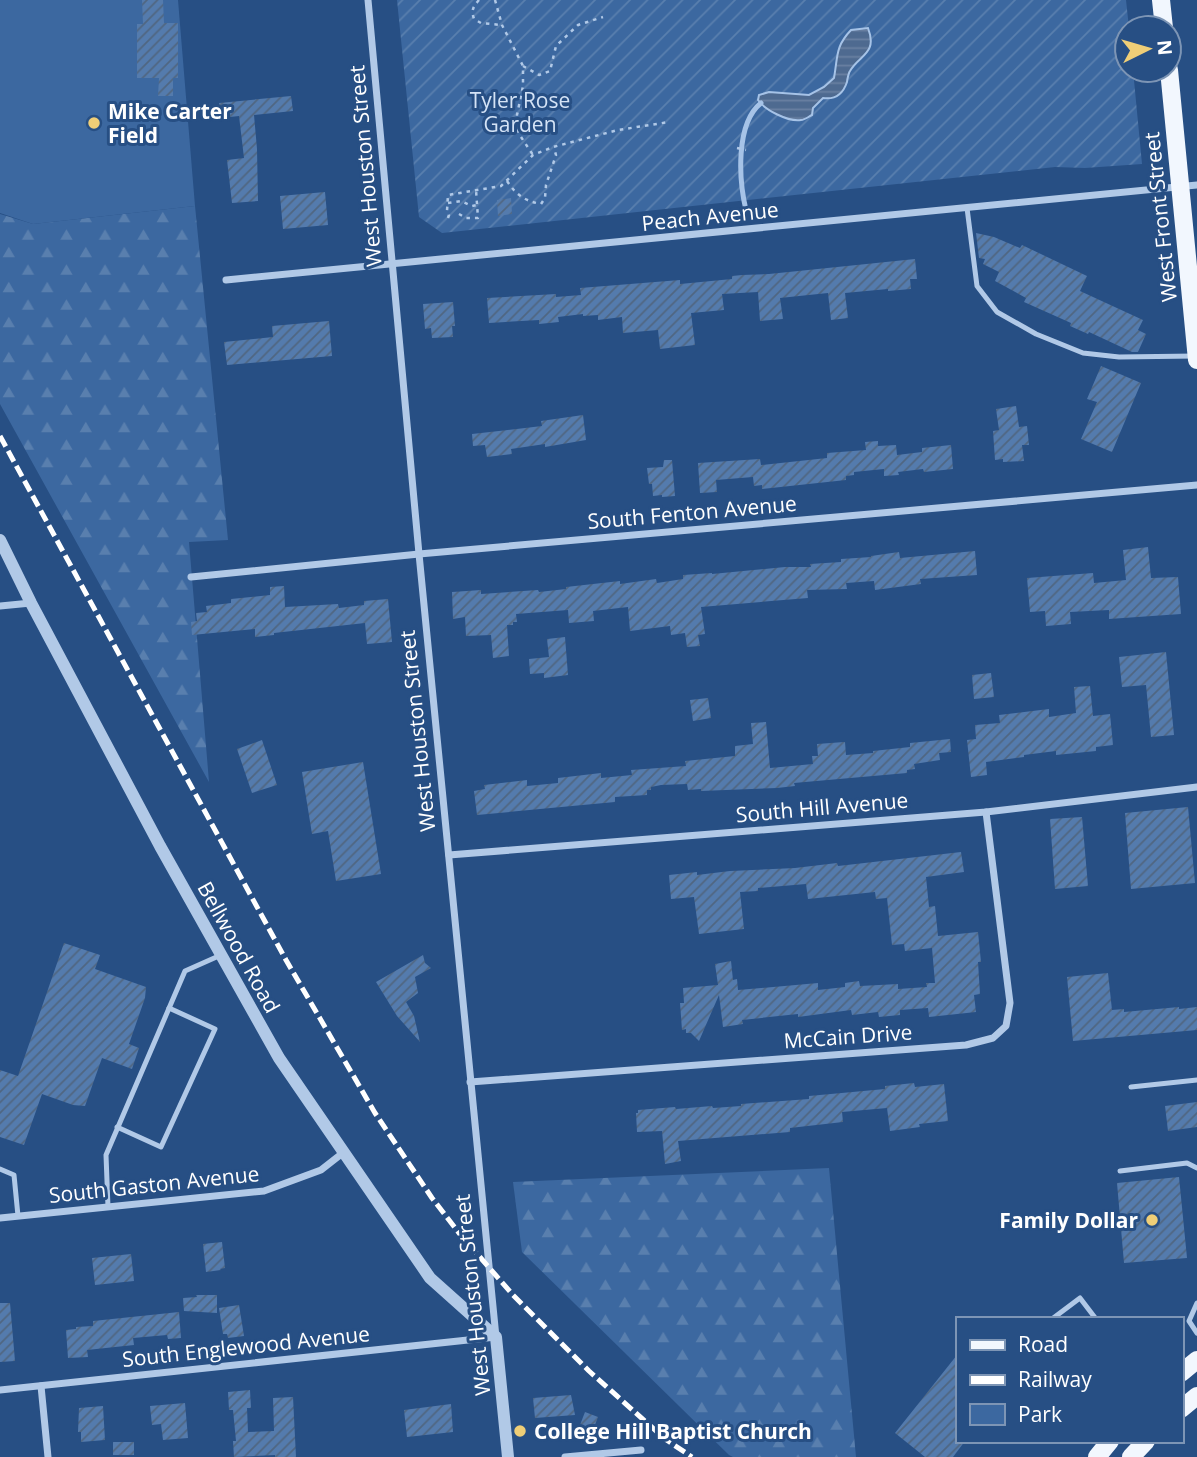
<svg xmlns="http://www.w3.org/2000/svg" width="1197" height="1457" viewBox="0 0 1197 1457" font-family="'Open Sans',sans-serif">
  <defs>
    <pattern id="forest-firs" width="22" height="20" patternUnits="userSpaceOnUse" patternTransform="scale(1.75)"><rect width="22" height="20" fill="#3c68a0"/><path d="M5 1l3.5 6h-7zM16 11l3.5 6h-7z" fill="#597fae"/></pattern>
    <pattern id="garden-furrows" width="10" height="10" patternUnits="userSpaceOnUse" patternTransform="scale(1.75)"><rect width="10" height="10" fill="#3c68a0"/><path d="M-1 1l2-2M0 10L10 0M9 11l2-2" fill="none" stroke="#597fae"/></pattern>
    <pattern id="water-rules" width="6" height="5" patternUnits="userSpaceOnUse" patternTransform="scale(1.75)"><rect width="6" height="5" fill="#4e6a90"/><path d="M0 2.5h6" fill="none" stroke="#6980a1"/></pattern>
    <pattern id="building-hatch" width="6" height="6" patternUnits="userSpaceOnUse" patternTransform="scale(1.75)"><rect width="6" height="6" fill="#547bad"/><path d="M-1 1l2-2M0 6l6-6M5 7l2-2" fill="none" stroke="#506681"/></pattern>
  </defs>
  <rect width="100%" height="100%" fill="#274f84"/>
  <g fill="url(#forest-firs)">
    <path d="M195 206 228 540 189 542 209 782 0 404V214L33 224Z"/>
    <path d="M829 1168 856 1457H733L729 1455 522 1252 513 1182Z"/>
  </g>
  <path fill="#3c68a0" d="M0 0H178L195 206 33 224 0 213Z"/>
  <path fill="url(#garden-furrows)" d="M397 0H1126L1129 28H1127V70H1133L1142 164 1085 168 1055 167 442 233 419 217Z"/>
  <path fill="url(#water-rules)" stroke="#a6c3e7" stroke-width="2" d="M868 28C878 54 859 55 850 71 849 72 847 80 847 82 843 94 836 100 823 98L813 108 812 115C808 117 805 120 801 120 788 122 765 110 758 100L759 95 769 92 809 95 824 87 834 78C838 56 835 47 851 30Z"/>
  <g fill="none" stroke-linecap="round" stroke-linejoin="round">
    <path stroke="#a6c3e7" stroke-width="5" d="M746 210C739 181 735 124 761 103"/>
  </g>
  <g fill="url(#building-hatch)">
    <path d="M142 0H163L164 23H178V78H173V96H158L159 78H137V24H143Z"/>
    <path d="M291 96 293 111 254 115 257 149 258 201 232 203 227 160 244 158 239 116 221 118 219 103Z"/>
    <path d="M325 192 328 225 283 229 280 196Z"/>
    <path d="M511 198 512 214 498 216 497 200Z"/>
    <path d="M976 233 994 237 1020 248 1022 245 1087 276 1080 291 1143 320 1138 330 1146 334 1138 352H1132L1089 332 1088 334 1070 326 1071 323 1024 302 1026 298 995 281 999 272 983 264 985 259 979 258Z"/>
    <path d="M915 259 917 279H910L911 289 888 291V289L845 293 848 318 831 320 828 293 780 298 783 319 760 321 758 292 722 294 724 310 691 313 695 345 660 349 658 330 623 333 622 317 598 320V315L583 316V314L558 317 559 322 539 324V320L489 323 487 298 556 294V297L581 295 580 288 680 280V284L732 279V276L742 275 769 274Z"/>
    <path d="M453 302 455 326H452L453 337 432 338 431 328 425 329 423 304Z"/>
    <path d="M329 321 332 356 227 365 224 342 273 337 272 326Z"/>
    <path d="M1101 366 1141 383 1112 452 1081 439 1097 402 1087 399Z"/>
    <path d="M1016 406 1019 427 1027 426 1029 445H1022L1024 461 1003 462V459L995 460 993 431 999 430 996 409Z"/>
    <path d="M583 415 586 440 545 447V444L511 449 512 454 487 457 485 445 473 446 472 434 542 426 541 421Z"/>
    <path d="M878 441V446L896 445 897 455 922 452V448L951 445 953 469 924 472 923 469 898 472 899 475 884 476V469L854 472V475L846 476V480L762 489V485L754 486 753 477 716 480 717 492 700 493 698 463 760 459 761 465 827 458V453L866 450 865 442Z"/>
    <path d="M664 460H672L675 496 662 497V495L653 496 652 484H649L647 468 663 467Z"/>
    <path d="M1148 547 1151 578 1178 577 1181 614 1109 619V610L1070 612 1071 624 1046 626 1045 611 1030 612 1027 578 1093 573 1094 583 1126 580 1123 550Z"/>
    <path d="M975 551 977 575 920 579 921 584 875 590 874 581 846 583 847 589 807 590 808 598 701 607 705 634 698 635 700 646 687 647 685 633 671 635 670 626 630 631 628 607 593 611 594 621 569 623 568 610 516 614 517 622H513V625H507L509 656 493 658 491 635 466 636 465 617 453 619 452 592 481 590V594L538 590 539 592 566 589V587L620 581V584L656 579 657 583 683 579V575L712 573V574L785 567H811L810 564 841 562V559L871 557V556L899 552 900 558Z"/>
    <path d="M284 586 285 607 338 604 339 608 364 605V601L388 599 392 642 367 644 365 623 274 633V635L255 637V629L192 635 191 622 197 621 196 613 207 612 206 606 231 603V599L270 595V587Z"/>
    <path d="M565 637 568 675 544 678V673L530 674 529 659 549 657 547 639Z"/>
    <path d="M1166 652 1174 735 1151 737 1146 685 1122 687 1119 657Z"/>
    <path d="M991 673 994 697 974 699 972 675Z"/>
    <path d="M1090 686 1093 716 1110 714 1113 745 1096 747V751L1056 755V751L1024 755V757L986 762 987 775 971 777 967 740 976 739 975 725 1000 723 999 715 1049 709V717L1076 713 1074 687Z"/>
    <path d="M708 698 711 718 693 721 690 700Z"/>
    <path d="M766 722 770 768 813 764 812 756H818L817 744 844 742H845L846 755 873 753V751L910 747V743L950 739 951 752 939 753 940 760 914 764 915 769 907 770V773L794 783 795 786 777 788 701 791V789L688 790 687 784 661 785 651 787V790H647V795L615 797V802L477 815 474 791 485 789 484 785 527 780V786L558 783V778L601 773V778L632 775 631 770 686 766 685 761 735 756V746L753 744 751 723Z"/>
    <path d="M262 740 277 785 252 793 237 749Z"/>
    <path d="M363 762 381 874 336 881 328 831 312 834 302 772Z"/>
    <path d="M1188 807 1195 883 1131 889 1125 813Z"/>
    <path d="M1082 817 1088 886 1055 889 1050 819Z"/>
    <path d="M961 852 964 872 926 877 929 907 935 906 938 936 978 932 981 962H978L980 994 974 995 976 1012 929 1017 928 1008 900 1010V1015L879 1017 878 1012 852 1015 851 1010 798 1017V1014L742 1020 743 1024 723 1027 719 995 699 1041 691 1033H686V1029L682 1030 680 1003H684L683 988 718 985 715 964 731 961 733 980 737 979 738 990 818 983V990L845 987V983L859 981 860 986 898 984V989L927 987 926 983H935L932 948 905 951 904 944 892 945 887 898 876 899 875 892 808 899 806 884 758 888V891L740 892 744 929 699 934 694 897 671 899 669 875 697 872V875L730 871 795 868 837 863 838 866Z"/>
    <path d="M64 943 100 955 95 969 146 987 145 998 129 1044 139 1048 132 1069 102 1058 85 1106 73 1105 42 1094 24 1145 0 1137V1070L18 1076Z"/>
    <path d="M423 955 425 963 431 968 415 977 418 993 406 1002 414 1016 420 1042 397 1016 376 982Z"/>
    <path d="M1108 973 1112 1010 1124 1009V1012L1179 1007V1009L1197 1007V1030L1073 1041 1067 977Z"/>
    <path d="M914 1083 915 1087 944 1084 948 1121 919 1124 920 1127 890 1131 887 1108 842 1112 843 1122 790 1128V1132L678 1141 681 1161 665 1164 662 1131 637 1132 636 1113H638V1110L675 1107 676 1109 712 1106 713 1108 741 1106V1104L809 1099V1096L885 1089V1086Z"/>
    <path d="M1197 1102V1127L1168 1131 1165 1106Z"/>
    <path d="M1179 1177 1187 1258 1124 1263 1117 1183Z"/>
    <path d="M222 1242 225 1268 220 1269 221 1270 206 1272 203 1244Z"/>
    <path d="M131 1254 134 1281 95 1285 92 1258Z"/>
    <path d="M196 1295H217V1313L184 1311 183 1298 197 1297Z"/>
    <path d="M0 1303H10L15 1361 0 1362Z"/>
    <path d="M239 1305 244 1336 228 1338 227 1334H223L219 1308Z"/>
    <path d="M179 1312 181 1338 168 1339 167 1335 133 1338 134 1345 87 1350 88 1357 68 1358 66 1330 76 1329V1327L93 1326V1321Z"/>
    <path d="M957 1355V1441H965L953 1457H925L895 1433Z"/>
    <path d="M250 1390 251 1408H247L248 1432 274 1431 273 1398 293 1397 296 1457H275V1455L234 1457 233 1441H236L233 1410H229L228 1392Z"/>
    <path d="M571 1395 575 1415 535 1418 533 1398Z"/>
    <path d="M185 1403 188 1438 163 1440 161 1424 152 1425 150 1406Z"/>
    <path d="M451 1404 453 1432 407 1437 404 1410Z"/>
    <path d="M103 1406 105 1440 81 1442V1432H78L79 1408Z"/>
    <path d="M585 1412 598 1417 593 1430 580 1425Z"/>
    <rect x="113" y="1442" width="21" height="13"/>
  </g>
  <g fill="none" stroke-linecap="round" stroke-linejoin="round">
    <g stroke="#b1c9e7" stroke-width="2.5" stroke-dasharray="3.5 5" stroke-linecap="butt">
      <path d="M479 0C473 7 471 10 474 19L481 23 501 25"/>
      <path d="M495 0 502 25 523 66V86L517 115V126L519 134 533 155"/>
      <path d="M523 66 539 75 550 71 556 46 578 25 603 17"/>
      <path d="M737 148 746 150"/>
      <path d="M507 181C516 195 525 201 541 204L545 198 546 185 556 155 554 148"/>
      <path d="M448 203 461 201 472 206 477 205"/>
      <path d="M459 214 466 218H478L476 190"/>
      <path d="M448 218 449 215 447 211 448 195 501 186 533 155 553 147 618 130 669 122"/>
    </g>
    <g stroke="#b1c9e7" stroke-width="5">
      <path d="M967 208 977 286 997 312 1036 334 1083 353 1119 357 1195 356"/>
      <path d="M1131 1087 1197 1080"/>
      <path d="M117 1127 161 1147 215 1029 169 1008"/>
      <path d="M0 1169 14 1175 18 1216"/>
      <path d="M1120 1171 1187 1163 1197 1168"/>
      <path d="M108 1207 106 1155 185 971 221 955"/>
      <path d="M1197 1303 1189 1321 1197 1333"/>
      <path d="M1052 1319 1080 1298 1096 1319"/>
    </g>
    <g stroke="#b1c9e7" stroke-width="7">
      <path d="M226 280 1197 185"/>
      <path d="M191 577 419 554 1197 485"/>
      <path d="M0 606 31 603"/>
      <path d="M449 855 986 812 1197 787"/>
      <path d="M470 1082 966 1045 993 1038 1006 1026 1010 1003 986 812"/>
      <path d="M0 1218 264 1191 321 1170 344 1152"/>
      <path d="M41 1386 48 1457"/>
      <path d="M0 1390 496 1337 419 554 368 0"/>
      <path d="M565 1457 641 1450"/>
    </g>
    <path stroke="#b1c9e7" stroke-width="12" d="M0 540 31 603 160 846 279 1058 430 1278 496 1337 508 1457"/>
    <g stroke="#f2f7fe" stroke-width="18">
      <path d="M1161 0 1164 28"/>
      <path d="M1169 70 1197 360"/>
      <path d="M1181 1373 1197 1360"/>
      <path d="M1181 1409 1197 1396"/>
      <path d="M1097 1457 1110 1441"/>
      <path d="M1131 1457 1146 1441"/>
    </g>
    <path stroke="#fff" stroke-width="5" stroke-dasharray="12 5" stroke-linecap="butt" d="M0 436 286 960 375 1113 432 1198 459 1233 513 1295 589 1371 665 1439 692 1457"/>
  </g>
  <g fill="#efce77" stroke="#274f84" stroke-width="2.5">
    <circle cx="94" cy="123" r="7"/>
    <circle cx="1152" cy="1220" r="7"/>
    <circle cx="520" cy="1431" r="7"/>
  </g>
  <g text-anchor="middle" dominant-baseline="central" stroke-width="6" stroke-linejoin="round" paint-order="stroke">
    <g font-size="21" fill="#d4e3f6" stroke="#274f84">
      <text x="520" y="100">Tyler Rose<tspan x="520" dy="24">Garden</tspan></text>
    </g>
    <g font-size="21" font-weight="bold" fill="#fff" stroke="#274f84" text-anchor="start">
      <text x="108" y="111">Mike Carter<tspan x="108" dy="24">Field</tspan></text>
      <text x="1138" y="1220" text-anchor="end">Family Dollar</text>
      <text x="534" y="1431">College Hill Baptist Church</text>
    </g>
    <g font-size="21" fill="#fff" stroke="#274f84">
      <text transform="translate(365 166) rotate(-95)">West Houston Street</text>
      <text transform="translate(710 216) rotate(-6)">Peach Avenue</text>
      <text transform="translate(1160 217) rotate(-96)">West Front Street</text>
      <text transform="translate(692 512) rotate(-5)">South Fenton Avenue</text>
      <text transform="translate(417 731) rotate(-96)">West Houston Street</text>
      <text transform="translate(822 807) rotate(-5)">South Hill Avenue</text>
      <text transform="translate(239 947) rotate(61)">Bellwood Road</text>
      <text transform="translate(848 1036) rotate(-4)">McCain Drive</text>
      <text transform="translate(154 1184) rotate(-6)">South Gaston Avenue</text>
      <text transform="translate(472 1295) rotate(-96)">West Houston Street</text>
      <text transform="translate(246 1346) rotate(-6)">South Englewood Avenue</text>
    </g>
  </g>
  <rect x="956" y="1317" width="228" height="126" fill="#274f84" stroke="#7d95b5" stroke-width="2"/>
  <rect x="970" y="1340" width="35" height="10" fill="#f2f7fe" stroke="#7d95b5" stroke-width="2"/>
  <text x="1018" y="1352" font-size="21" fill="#ffffff">Road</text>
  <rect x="970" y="1375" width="35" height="10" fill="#ffffff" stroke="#7d95b5" stroke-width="2"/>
  <text x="1018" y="1387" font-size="21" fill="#ffffff">Railway</text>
  <rect x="970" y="1404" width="35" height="21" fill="#3c68a0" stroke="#7d95b5" stroke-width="2"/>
  <text x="1018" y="1422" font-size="21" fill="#ffffff">Park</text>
  <g transform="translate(1148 49) rotate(85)"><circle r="33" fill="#274f84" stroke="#7d95b5" stroke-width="2"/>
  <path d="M0-5L12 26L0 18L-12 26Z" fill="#efce77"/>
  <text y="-10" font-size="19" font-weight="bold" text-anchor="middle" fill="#ffffff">N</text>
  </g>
</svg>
